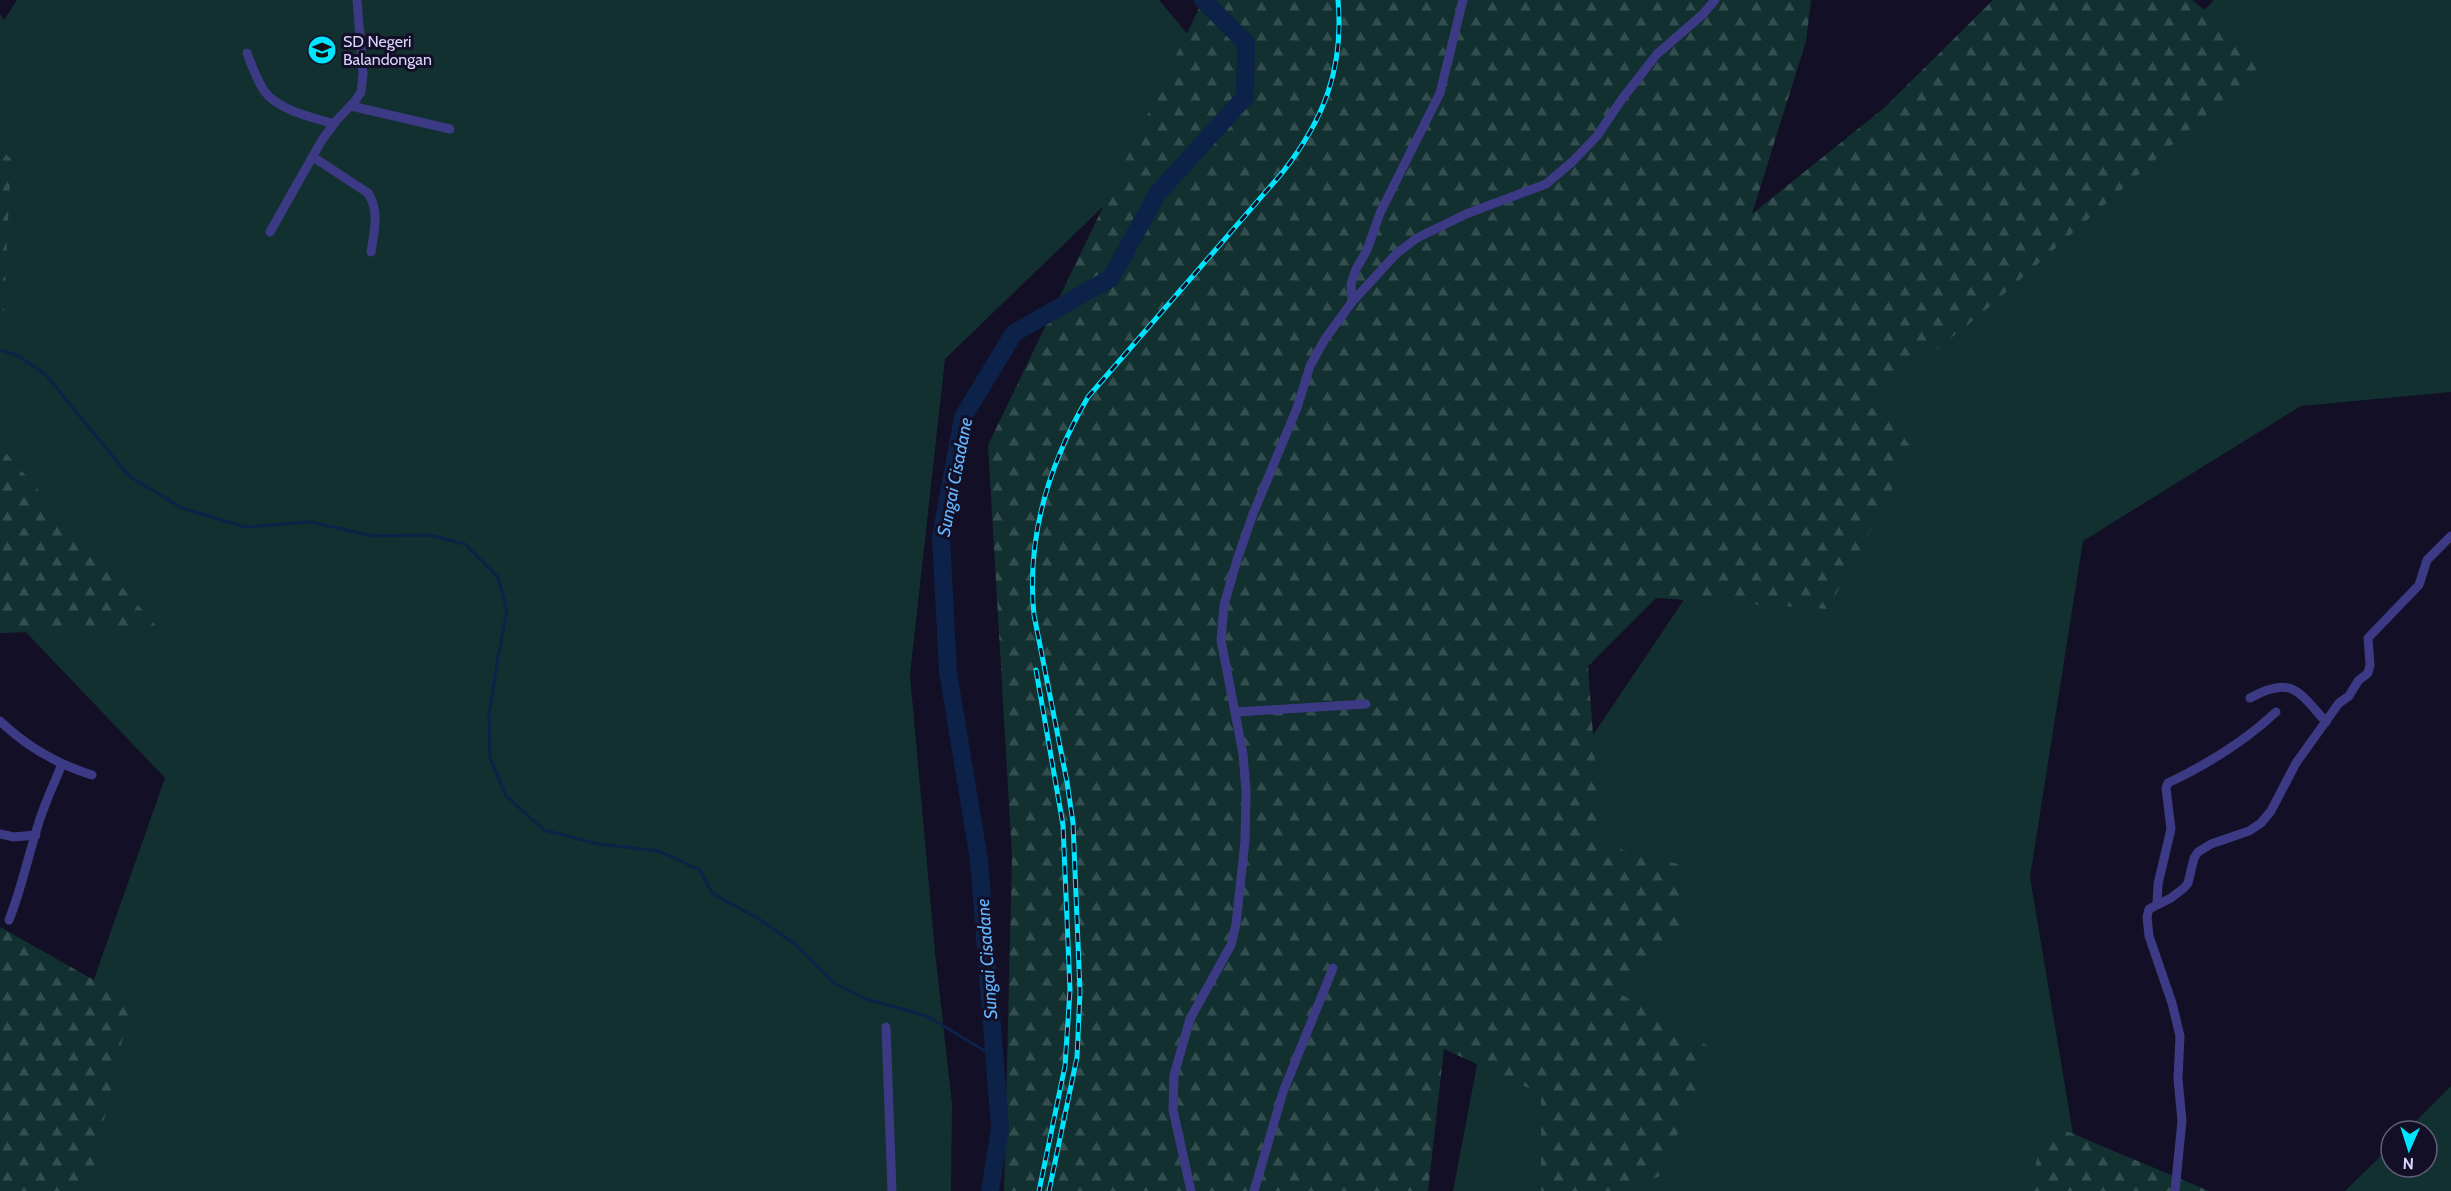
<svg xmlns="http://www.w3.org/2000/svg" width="2451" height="1191" viewBox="0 0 2451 1191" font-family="Cabin,sans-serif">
  <defs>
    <pattern id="forest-firs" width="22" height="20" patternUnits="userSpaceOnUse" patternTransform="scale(1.5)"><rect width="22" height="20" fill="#12302f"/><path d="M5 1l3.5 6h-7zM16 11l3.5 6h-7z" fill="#344d4e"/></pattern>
  </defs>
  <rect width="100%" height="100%" fill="#130f26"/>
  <g fill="#12302f">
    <path d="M17 0H1159L1209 60 1168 144 945 359 910 675 935 952 952 1104 951 1191H0L46 1115 165 778 0 605V14L4 20Z"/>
    <path d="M2214 0H2451V392L2301 406 2083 541 2030 877 2074 1140 2062 1191H1453L1519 845 1790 442Z"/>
    <path d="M2451 1086V1191H2345L2391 1146V1167H2427V1131H2406Z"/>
  </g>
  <g fill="url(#forest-firs)">
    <path d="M1203 0H1811L1806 41 1752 214 1884 108 1993 0H2192L2268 60 1980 315 1875 398 1913 450 1828 609 1656 598 1588 666 1601 844 1678 864 1683 925 1619 993 1713 1049 1660 1176 1624 1191H1541V1094L1444 1049 1428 1191H1004L1012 856 988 445Z"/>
    <path d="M0 149 11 159 0 392Z"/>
    <path d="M0 446 158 628 0 633Z"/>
    <path d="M0 927 131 1001 88 1191H0Z"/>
    <path d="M2045 1122 2209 1191H2030Z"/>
  </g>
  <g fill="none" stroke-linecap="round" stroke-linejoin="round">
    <path stroke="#0c2248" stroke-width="3" d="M0 350 17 355 45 374 129 476 182 508 245 527 311 522 373 536 429 535 465 544 498 577 507 611 498 657 489 715 490 758 506 796 544 830 598 844 659 851 700 870 712 893 759 919 795 944 834 983 866 999 927 1016 995 1057"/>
    <path stroke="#0c2248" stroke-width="18" d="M990 1191 1000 1128 979 860 948 672 941 537 963 417 1014 333 1111 278 1157 194 1245 97 1246 43 1203 0"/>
    <g stroke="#3d3a85" stroke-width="9">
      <path d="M247 53C252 66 257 81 265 92 280 111 312 117 334 124"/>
      <path d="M351 106 450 129"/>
      <path d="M313 157 368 193C380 212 374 231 371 252"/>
      <path d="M270 232 322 140 336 121 355 101 361 92 363 74 357 0"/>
      <path d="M1352 302 1351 284 1356 269 1367 250 1380 213 1440 93 1463 0"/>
      <path d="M2250 698C2292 675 2298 691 2326 722"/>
      <path d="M1236 712 1366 704"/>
      <path d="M0 721C26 746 57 764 92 775"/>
      <path d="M0 834 14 837 36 835"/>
      <path d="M2157 904 2158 884 2171 829 2166 788 2168 783C2206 765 2245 741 2276 712"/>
      <path d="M9 920C21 890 28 857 38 825 44 805 54 784 62 764"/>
      <path d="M886 1027 892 1191"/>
      <path d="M1191 1191 1173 1110 1174 1075 1190 1019 1231 945 1236 924 1245 841 1246 791 1243 754 1221 640 1224 605 1237 560 1253 514 1297 408 1310 366 1325 339 1352 302 1397 253 1417 238 1466 214 1546 184 1572 162 1597 136 1622 99 1657 54 1702 15 1715 0"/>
      <path d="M1254 1191 1283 1092 1333 968"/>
      <path d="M2175 1191 2182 1121 2178 1079 2180 1036 2172 1003 2149 936 2147 917 2149 909 2171 898 2184 888 2188 883 2194 858 2198 852 2211 844 2249 831 2261 823 2271 811 2296 763 2339 703 2349 696 2358 681 2368 673 2370 665 2368 638 2419 585 2427 560 2451 536"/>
    </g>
    <g stroke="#00e5ff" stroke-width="5">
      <g id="rail">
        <path d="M1036 670 1063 825 1070 990 1065 1066 1039 1191"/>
        <path d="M1049 1191 1077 1057 1080 992 1073 823 1067 782 1034 615C1026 537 1049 464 1088 397L1282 173C1324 120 1344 68 1338 0"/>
      </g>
    </g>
    <use href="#rail" stroke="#130f26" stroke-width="3" stroke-dasharray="9" stroke-linecap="butt"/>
  </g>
  <defs>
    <g id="school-disc" transform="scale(1.5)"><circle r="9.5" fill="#00e5ff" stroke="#130f26"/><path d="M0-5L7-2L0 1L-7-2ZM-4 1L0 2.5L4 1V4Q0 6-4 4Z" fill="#111"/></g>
  </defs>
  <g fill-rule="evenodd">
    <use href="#school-disc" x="322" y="50"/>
  </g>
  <g text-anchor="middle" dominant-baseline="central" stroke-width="6" stroke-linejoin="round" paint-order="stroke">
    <g font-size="16" fill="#d9d4ff" stroke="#130f26" text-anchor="start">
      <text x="343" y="41">SD Negeri<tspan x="343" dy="18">Balandongan</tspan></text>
    </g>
    <g font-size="18" font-style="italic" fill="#62b6ff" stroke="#130f26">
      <text transform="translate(955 477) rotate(-79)">Sungai Cisadane</text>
      <text transform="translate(987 959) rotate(-94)">Sungai Cisadane</text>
    </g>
  </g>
  <g transform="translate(2409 1149) rotate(183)"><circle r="28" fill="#130f26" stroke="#625e7d" stroke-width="1.5"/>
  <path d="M0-4.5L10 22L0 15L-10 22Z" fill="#00e5ff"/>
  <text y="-9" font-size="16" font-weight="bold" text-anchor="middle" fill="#d9d4ff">N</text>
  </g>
</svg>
